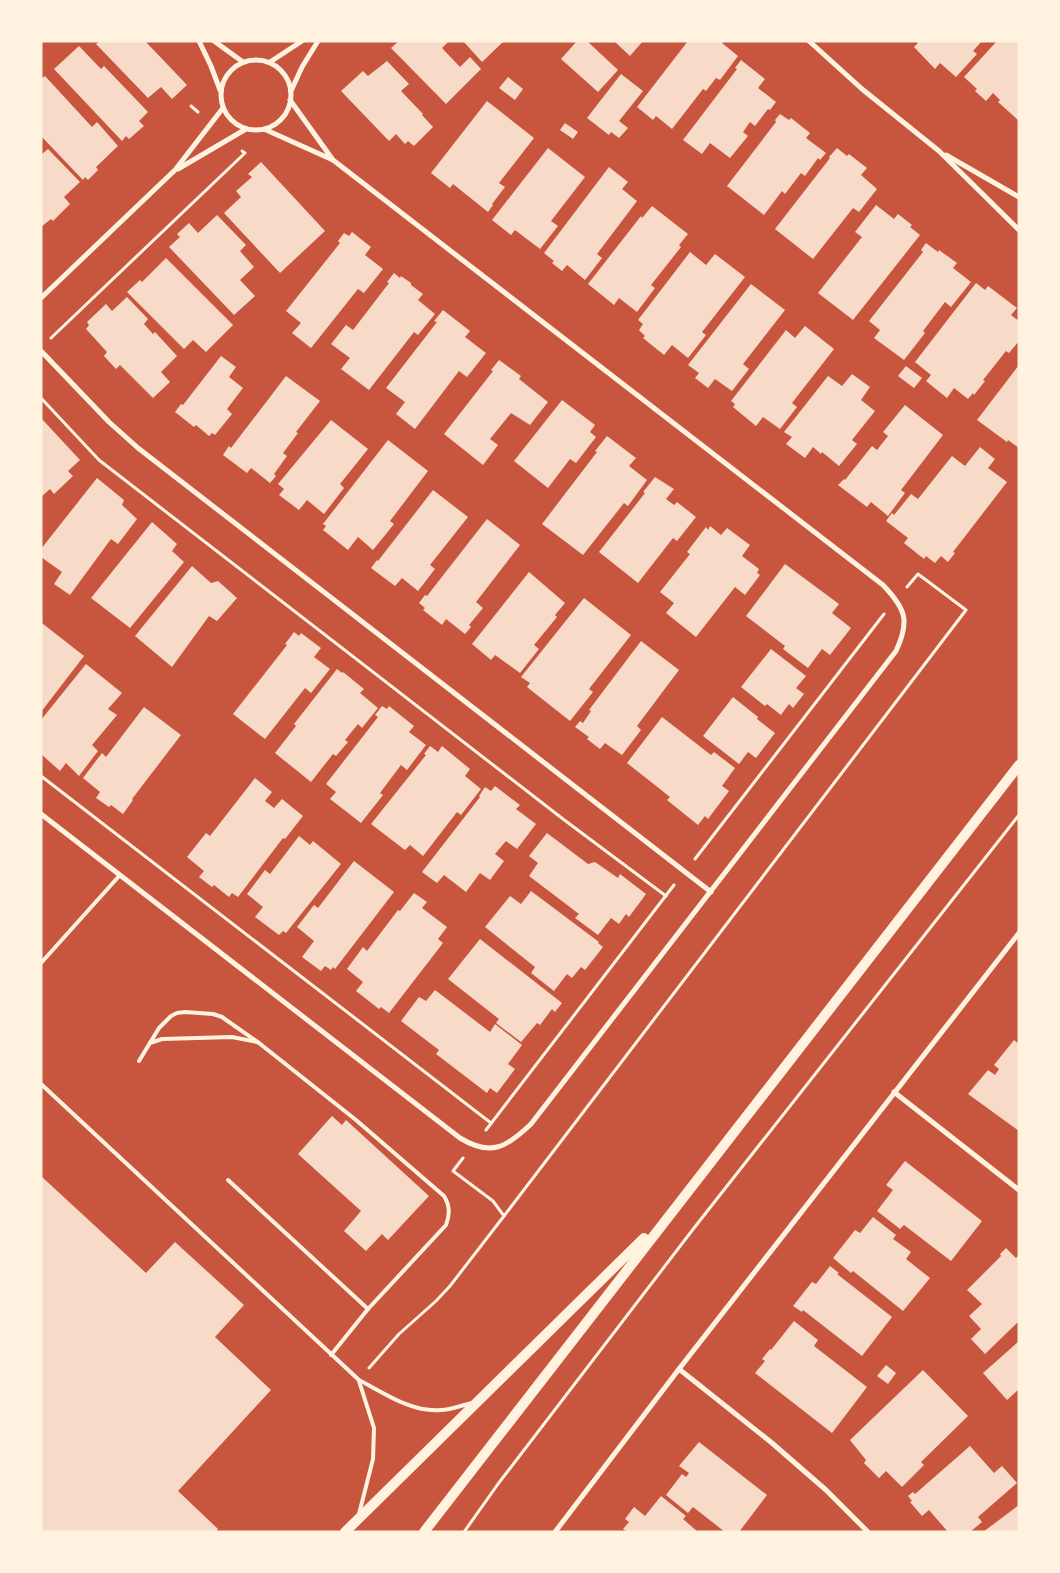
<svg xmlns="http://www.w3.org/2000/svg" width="1060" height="1573" viewBox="0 0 1060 1573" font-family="'Playfair Display',serif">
  <rect width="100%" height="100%" fill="#c8553d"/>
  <g fill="#f7dbc8">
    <path d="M100 41H145L187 85 172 99 161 87 148 98 96 44Z"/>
    <path d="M399 41H449L442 48 460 67 470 57 481 69 446 104 391 48Z"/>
    <path d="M463 41H504L482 62Z"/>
    <path d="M577 41H587L618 70 598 92 561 59Z"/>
    <path d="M614 41H643L630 56Z"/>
    <path d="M688 41H723L722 43 738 56 720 80 716 78 706 91 703 89 672 129 656 116 653 120 637 107Z"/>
    <path d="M915 41H982L973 51 977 54 956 77 940 63 935 69 914 47 918 43Z"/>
    <path d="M997 41H1019V121L998 102 1000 100 993 93 986 101 975 91 977 89 964 77Z"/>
    <path d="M79 46 101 69 104 66 148 112 139 121 144 126 129 139 126 136 122 141 54 69Z"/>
    <path d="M741 60 765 79 758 88 776 102 770 110 768 109 755 126 750 122 743 132 748 136 730 158 710 143 702 154 683 140 737 69 735 68Z"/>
    <path d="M387 61 409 84 401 91 423 114 422 115 433 127 414 146 408 141 405 144 396 134 389 141 341 91 363 71 368 76Z"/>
    <path d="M621 74 643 91 619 121 628 128 619 138 611 132 609 135 587 118Z"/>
    <path d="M45 76 92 127 97 122 118 146 96 167 98 170 88 180 85 177 83 180 41 136V79Z"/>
    <path d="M508 77 523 89 515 100 499 88Z"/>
    <path d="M487 101 534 138 499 183 505 187 492 204 493 205 488 212 453 184 450 188 431 173Z"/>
    <path d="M780 114 789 120 791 118 810 133 806 138 826 153 820 160 818 158 805 176 801 173 785 194 782 191 764 215 727 186 776 122 775 120Z"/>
    <path d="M565 123 578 132 573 139 560 130Z"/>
    <path d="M548 148 585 177 551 221 558 226 540 249 515 230 511 235 492 220Z"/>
    <path d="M837 148 847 156 849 154 867 168 861 175 877 189 859 212 853 208 813 259 775 229 830 158 829 157Z"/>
    <path d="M48 149 80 182 64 197 70 204 53 221 51 219 41 227V153L42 154Z"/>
    <path d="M261 162 325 231 280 273 224 213 241 197 236 191 252 177 248 174Z"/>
    <path d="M609 167 628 182 622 189 637 201 597 254 602 258 585 280 567 265 562 271 552 263 554 261 544 253Z"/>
    <path d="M876 205 894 219 898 214 912 225 910 227 920 235 853 320 818 293 862 237 855 232Z"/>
    <path d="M652 206 688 234 679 245 681 247 651 285 655 288 637 312 619 298 614 305 588 284 641 216 642 218Z"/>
    <path d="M217 215 246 245 240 251 254 267 240 280 255 296 234 315 169 247 180 237 177 234 189 223 198 233Z"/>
    <path d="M352 232 371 247 365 255 383 269 364 293 358 289 311 348 292 333 301 323 286 311 340 243 338 241 344 233 349 236Z"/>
    <path d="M926 243 938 252 939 250 957 263 953 268 971 282 951 307 945 302 923 331 925 333 904 360 874 338 880 330 869 321 923 252 921 250Z"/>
    <path d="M690 252 706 265 715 254 745 277 702 332 706 335 688 358 672 345 664 355 643 338 645 336 639 330 643 324 638 320Z"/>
    <path d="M166 258 233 325 206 352 193 340 184 349 127 292 140 280 142 282Z"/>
    <path d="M394 273 400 278 401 276 411 283V285L423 294 418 300 435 314 418 335 414 332 369 390 341 369 350 358 331 344 346 325 353 330 389 283 387 282Z"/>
    <path d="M976 283 985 290 988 286 1017 308 1011 315 1019 321V341L1009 353 1006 351 983 380 985 381 974 395 973 393 968 399 954 388 947 398 926 381 931 375 915 362Z"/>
    <path d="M751 284 785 310 743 364 749 369 732 391 715 379 708 388 695 378 699 373 688 365Z"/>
    <path d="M127 297 148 319 144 324 153 334 155 332 177 356 161 372 170 382 153 398 120 365 116 369 104 356 107 352 86 329 89 325 87 322 106 304 112 311Z"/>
    <path d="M443 310 470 331 465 337 486 353 467 377 459 371 415 429 396 414 405 402 386 388 437 322 434 321Z"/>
    <path d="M805 326 834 349 792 403 797 407 780 429 763 417 756 426 733 407 735 404 731 401 786 330 795 338Z"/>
    <path d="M221 356 236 367 229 377 243 388 227 409 232 414 215 435 212 433 209 436 196 425 194 427 175 412 181 404 183 405Z"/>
    <path d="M499 360 521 376 519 379 548 402 530 425 511 413 490 439 498 445 483 465 444 434 493 371 491 370Z"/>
    <path d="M1019 365V448L1008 440 1007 442 977 420Z"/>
    <path d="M906 366 922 378 914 388 898 376Z"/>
    <path d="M852 374 870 387 861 400 875 411 852 440 857 444 839 466 822 452 821 454 813 447 805 458 786 444 792 437 784 432 828 376 842 386Z"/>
    <path d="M286 376 320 401 296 432 298 433 283 453 287 456 274 474 276 476 270 483 251 468 247 473 223 455 229 446 231 448Z"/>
    <path d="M562 400 595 425 590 432 596 437 576 463 570 459 548 488 514 461Z"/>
    <path d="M905 405 943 435 901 490 905 493 888 516 871 502 867 507 838 485 844 479 845 480 872 446 877 450 888 436 883 432Z"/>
    <path d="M41 418 80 460 68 471 73 476 54 494 50 489 41 497Z"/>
    <path d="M331 420 368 449 340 484 344 488 324 514 307 500 299 510 279 495 284 489 278 484Z"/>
    <path d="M607 436 636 458 629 466 647 480 628 506 624 503 583 555 542 524 597 452 595 451Z"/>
    <path d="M388 440 428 471 390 521 394 524 373 550 358 537 348 550 323 530 326 526 323 524Z"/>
    <path d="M980 447 995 459 988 468 1007 482 953 552 955 553 948 562 941 556 935 563 926 556 924 559 904 543 908 538 886 521 892 513 894 515 911 494 918 499 952 456 965 466Z"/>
    <path d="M655 477 674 489 666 499 674 505 677 502 696 517 677 541 673 538 638 583 599 552 645 493 643 492Z"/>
    <path d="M97 478 124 500 122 505 137 519 118 544 111 539 70 595 54 584 62 572 41 557V549Z"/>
    <path d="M433 490 468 517 430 565 435 569 418 591 402 578 395 586 371 568 377 560 378 561Z"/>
    <path d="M487 519 520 545 476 602 483 608 469 625 471 627 465 634 446 619 442 625 423 610 425 608 419 603 425 595 427 596Z"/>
    <path d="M152 522 177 544 172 551 184 562 130 628 91 598Z"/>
    <path d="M710 526 721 535 727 528 750 545 742 556 759 569 757 573 760 575 745 595 735 587 696 637 666 613 674 603 660 592 690 554 687 552 706 527 708 530Z"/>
    <path d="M785 564 839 604 832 613 851 628 830 655 822 649 808 668 783 649 785 646 746 616Z"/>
    <path d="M192 566 211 583 218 581 237 598 217 621 209 616 172 667 135 636Z"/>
    <path d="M529 572 565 603 555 615 557 617 534 645 539 649 520 673 495 655 491 660 472 644Z"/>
    <path d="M584 598 631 635 589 689 593 692 570 721 527 687 530 683 521 677Z"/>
    <path d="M42 623 84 656 41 712V624Z"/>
    <path d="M294 632 299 636 301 633 321 648 314 657 330 669 311 693 305 688 265 739 233 714 287 645 285 644Z"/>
    <path d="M641 641 679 670 637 726 641 730 622 755 605 743 600 749 587 739 589 737 575 727 580 721 583 723 591 711 589 710Z"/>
    <path d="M771 649 806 676 796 688 804 694 793 708 789 704 781 715 767 704 765 706 741 687Z"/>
    <path d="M86 664 122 693 108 709 117 715 92 745 98 751 79 776 66 763 60 771 41 754V720Z"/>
    <path d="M337 669 342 673 343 672 364 689 360 693 378 708 362 728 358 724 345 740 348 742 336 756 333 754 311 782 275 753 296 726 294 724Z"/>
    <path d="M733 697 758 717 757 719 775 733 756 758 748 752 739 764 703 736Z"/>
    <path d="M382 706 387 709 389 706 414 726 409 732 426 745 407 770 401 765 380 793 383 795 361 823 330 799 336 792 326 784 378 717 375 715Z"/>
    <path d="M144 707 181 735 132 799 133 800 123 814 111 805 109 807 96 798 100 792 83 778 102 753 106 757Z"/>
    <path d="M662 717 711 755 714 752 735 768 722 786 729 791 708 819 705 816 698 825 667 800 670 797 627 763Z"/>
    <path d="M430 746 438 752 442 746 470 769 465 776 481 789 461 815 457 812 423 856 410 845 405 850 371 824 426 755 424 754Z"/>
    <path d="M255 778 272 792 265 801 274 808 282 799 303 816 285 839 283 838 238 897 232 893 229 897 214 885 212 887 199 877 204 871 187 857 206 833 210 836Z"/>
    <path d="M495 786 520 805 516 809 536 824 517 849 506 841 495 854 504 861 490 880 480 873 466 892 444 875 437 883 422 872 480 797 479 796 485 787 491 791Z"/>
    <path d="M547 833 588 864 595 862 618 878 620 874 646 894 629 917 626 914 619 924 611 918 598 935 575 918 579 914 529 876 538 863 529 856Z"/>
    <path d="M299 836 310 845 313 841 341 864 286 933 283 931 279 935 255 917 263 907 247 894 265 870 270 874Z"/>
    <path d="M354 861 394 892 335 969 333 967 331 970 325 966 321 971 302 957 314 941 297 927 314 905 318 908Z"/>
    <path d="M531 891 599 942 598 943 603 947 585 970 581 967 572 978 567 974 554 991 531 973 535 967 485 927 510 896 521 904Z"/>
    <path d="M414 893 427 902 422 908 447 927 438 939 443 943 389 1013 381 1007 379 1009 356 991 363 982 347 969 363 947 367 951 398 910 400 911Z"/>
    <path d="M480 939 562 1003 555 1012 552 1009 540 1025 537 1023 521 1042 496 1023 499 1019 448 979Z"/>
    <path d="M435 990 490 1032 495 1024 522 1045 508 1064 515 1069 497 1093 490 1088 487 1093 436 1054 439 1050 401 1021 419 997 426 1001Z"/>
    <path d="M1014 1040 1019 1044V1131L968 1094 988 1070 995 1075 999 1069 994 1065Z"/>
    <path d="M332 1116 342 1125 346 1120 429 1196 388 1240 382 1234 366 1251 344 1231 361 1211 298 1154Z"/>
    <path d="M905 1161 982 1221 951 1261 904 1225 900 1229 877 1211 893 1190 886 1185Z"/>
    <path d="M41 1176 146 1273 175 1242 244 1305 215 1337 271 1390 178 1491 218 1529 216 1532H41Z"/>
    <path d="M873 1217 896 1235 893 1239 911 1252 906 1259 930 1278 903 1311 853 1271 851 1273 833 1258 855 1230 860 1233Z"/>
    <path d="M1006 1248 1016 1258 1019 1255V1321L985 1354 971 1339 981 1329 969 1316 982 1304 967 1290 1001 1256 1000 1254Z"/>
    <path d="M830 1266 839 1273 837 1274 892 1317 862 1356 803 1310 802 1312 793 1306 812 1282 816 1284Z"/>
    <path d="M794 1321 818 1340 814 1346 867 1387 832 1433 755 1373 765 1361 762 1359 770 1349 771 1350Z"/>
    <path d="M1019 1341V1389L1007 1400 983 1373Z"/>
    <path d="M886 1365 896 1373 888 1384 877 1376Z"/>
    <path d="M923 1370 968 1416 921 1462 924 1465 902 1487 886 1471 879 1478 864 1463 866 1460 850 1440Z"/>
    <path d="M699 1442 767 1495 739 1532H725L693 1507 688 1513 666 1495 682 1474 686 1477 689 1473 679 1466Z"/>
    <path d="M970 1446 994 1473 1002 1466 1017 1483 978 1517 982 1522 970 1532H948L929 1510 922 1516 910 1502 912 1501 908 1496 913 1492 915 1494Z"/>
    <path d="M661 1496 686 1516 683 1519 698 1532H625L626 1531 623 1529 629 1522 625 1519 634 1507 645 1516Z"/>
    <path d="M1019 1505V1532H983Z"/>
  </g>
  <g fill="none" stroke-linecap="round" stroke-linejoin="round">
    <g stroke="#fff3e0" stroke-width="3">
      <path d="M191 106 198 112"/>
      <path d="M51 338 245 153 242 151"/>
      <path d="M41 398 99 460 563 819 666 896"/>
      <path d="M41 776 491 1123"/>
      <path d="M695 859 884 614"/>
      <path d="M486 1130 674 885"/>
      <path d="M504 1216 966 610 918 574 907 587"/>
      <path d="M369 1368 399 1334 436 1301 450 1286 504 1216 493 1201 453 1171 463 1158"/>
      <path d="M464 1532 498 1484 694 1228 1019 815"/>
    </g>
    <g stroke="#fff3e0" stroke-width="4">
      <path d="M41 963 120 875"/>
      <path d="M150 1043 162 1039 232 1037 257 1042"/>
      <path d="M139 1061 159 1028 171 1016 177 1013 185 1012 213 1014 222 1017 259 1043 356 1120 444 1196C450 1206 450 1214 446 1225L368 1309"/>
      <path d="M41 1084 359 1380C384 1393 412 1413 441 1410 451 1410 462 1405 472 1403"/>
      <path d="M228 1180 368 1309 331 1355"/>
      <path d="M359 1381 374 1428 373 1459 359 1514"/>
    </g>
    <g stroke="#fff3e0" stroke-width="5">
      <path d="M199 41 211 66 220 90"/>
      <path d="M214 41 243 62"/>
      <path d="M809 41 862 89 939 151 1019 230"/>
      <circle cx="256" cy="95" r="35"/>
      <path d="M270 62 302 41"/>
      <path d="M291 91 302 67 318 41"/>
      <path d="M290 100 333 160"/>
      <path d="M946 155 1019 197"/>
      <path d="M178 169 246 129"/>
      <path d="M41 298 175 170 223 108"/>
      <path d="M41 351 109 422 138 448 711 892"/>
      <path d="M41 814 460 1138C491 1157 507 1147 531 1124L896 651C910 621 906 609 883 585L333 160 264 129"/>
      <path d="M894 1092 1019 1190"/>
      <path d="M679 1369 772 1443 826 1490 868 1532"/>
      <path d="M555 1532 679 1369 1019 933"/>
    </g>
    <g stroke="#fff3e0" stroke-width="10">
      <path d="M345 1532 644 1238"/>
      <path d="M424 1532 1019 765"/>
    </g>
  </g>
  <rect width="1060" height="1573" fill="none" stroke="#fff3e0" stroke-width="85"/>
</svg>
